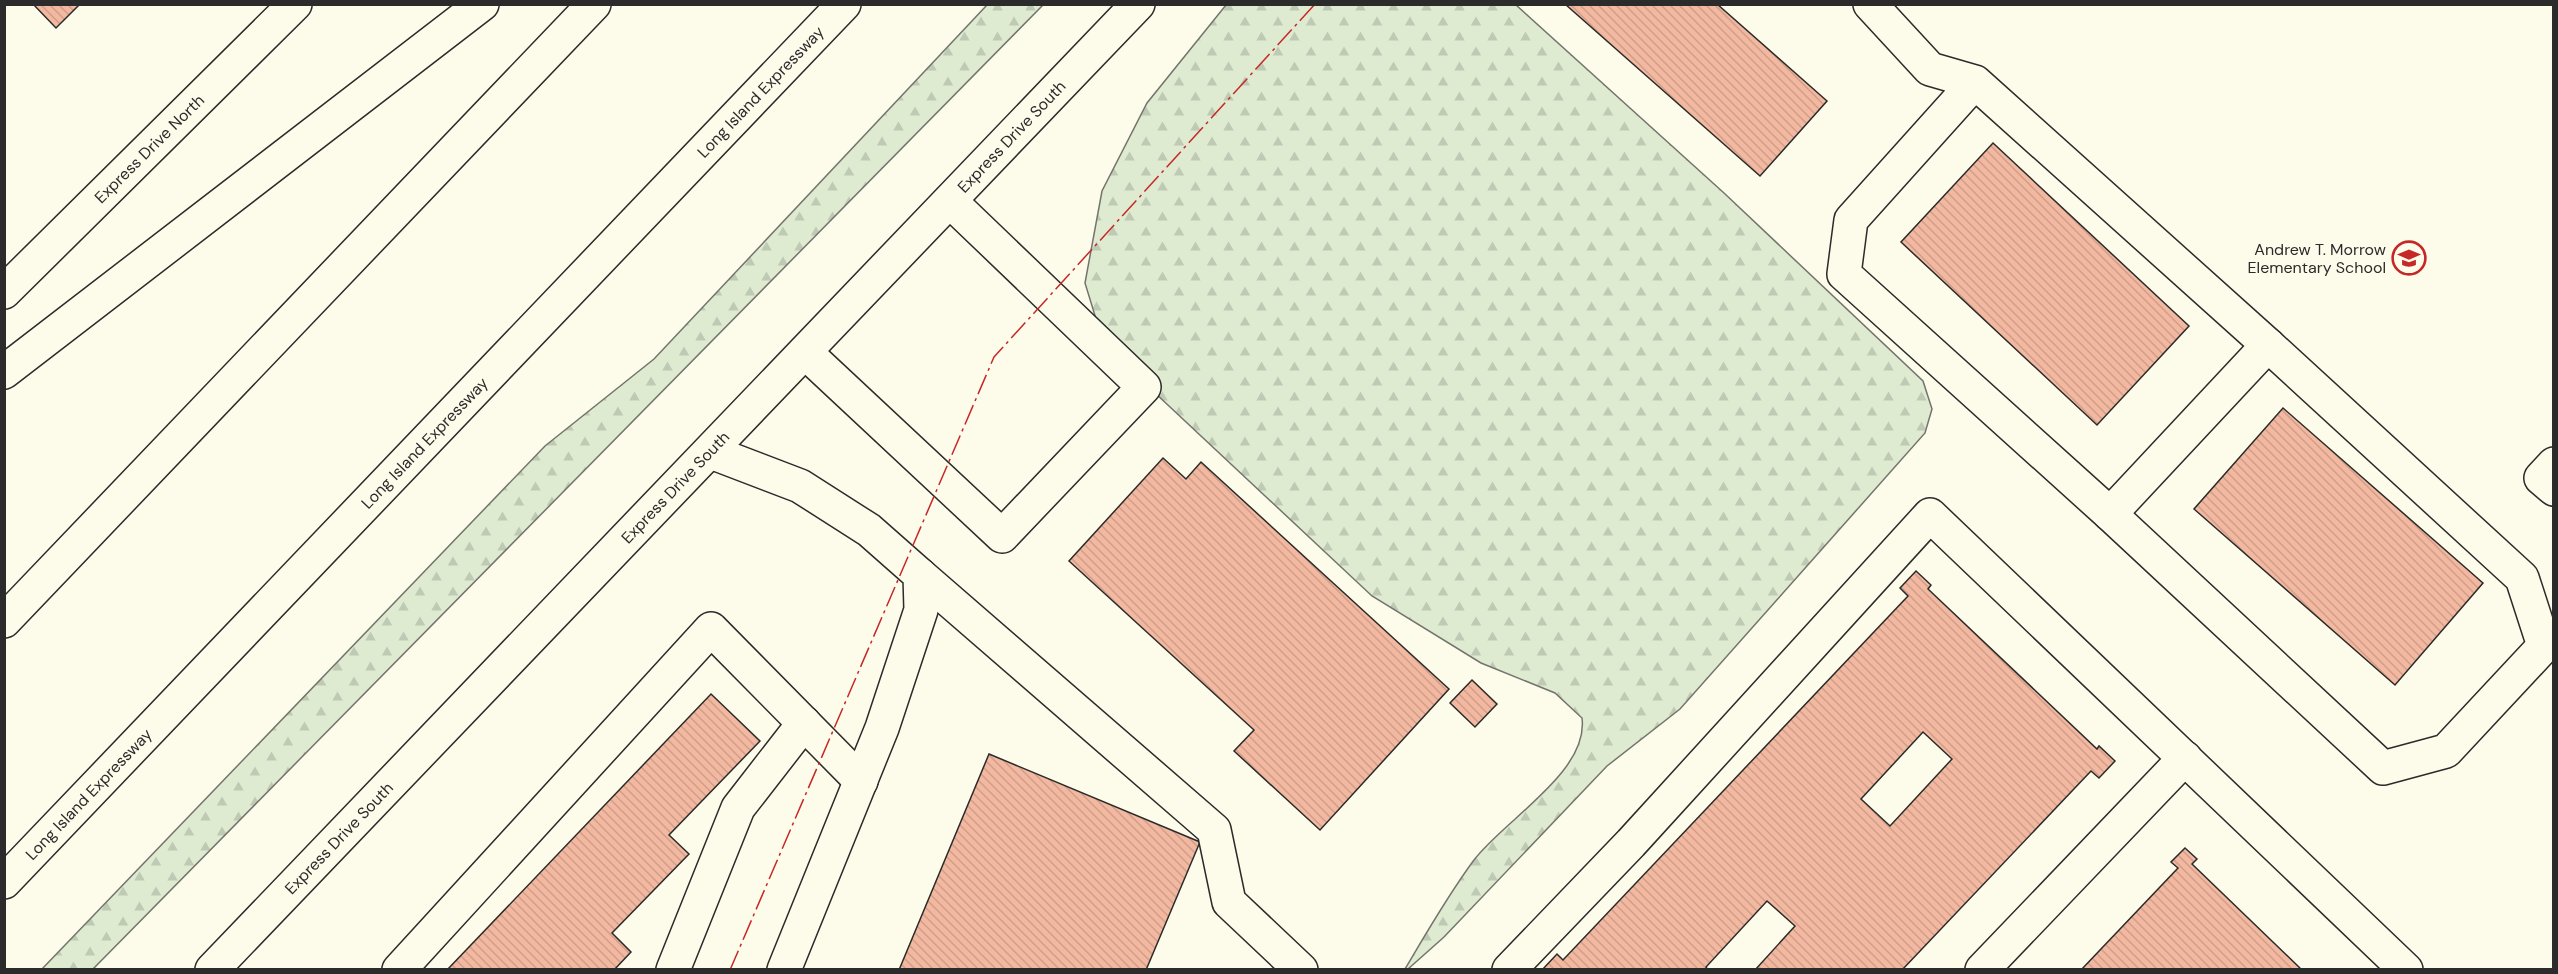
<svg xmlns="http://www.w3.org/2000/svg" width="2558" height="974" viewBox="0 0 2558 974" font-family="'DM Sans',sans-serif">
  <defs>
    <pattern id="forest-firs" width="22" height="20" patternUnits="userSpaceOnUse" patternTransform="scale(1.5)"><rect width="22" height="20" fill="#deebd1"/><path d="M5 1l3.5 6h-7zM16 11l3.5 6h-7z" fill="#bfcab4"/></pattern>
    <pattern id="building-back-hatch" width="6" height="6" patternUnits="userSpaceOnUse" patternTransform="scale(1.5)"><rect width="6" height="6" fill="#f2b8a0"/><path d="M-1 5l2 2M0 0l6 6M5-1l2 2" fill="none" stroke="#d09e8a"/></pattern>
  </defs>
  <rect width="100%" height="100%" fill="#fdfbea"/>
  <g fill="url(#forest-firs)" stroke="#74746e" stroke-width="1.5">
    <path d="M987 5H1043L93 969H42L545 446 654 359Z"/>
    <path d="M1226 5H1516L1724 193 1923 381 1932 409 1925 433 1680 709 1607 766 1444 937 1408 969H1405C1427 932 1448 895 1474 860 1504 820 1589 772 1582 718L1555 693 1481 663 1372 596 1138 377 1100 332 1085 283 1102 191 1147 103Z"/>
  </g>
  <g fill="url(#building-back-hatch)" stroke="#2b2b2b" stroke-width="1.5" fill-rule="evenodd">
    <path d="M33 4H80L56 28Z"/>
    <path d="M1565 4H1717L1827 101 1760 176Z"/>
    <path d="M1993 143 2189 326 2097 425 1901 242Z"/>
    <path d="M2283 408 2483 583 2395 685 2194 509Z"/>
    <path d="M1163 458 1186 479 1201 462 1449 689 1320 830 1234 751 1254 730 1069 561Z"/>
    <path d="M1916 571 1931 585 1928 589 2097 749 2099 746 2115 761 2099 778 2091 771 1902 970H1755L1795 926 1767 901 1706 967 1708 970H1542L1557 954 1563 960 1908 596 1900 588ZM1923 732 1952 759 1890 826 1861 799Z"/>
    <path d="M1472 680 1497 704 1475 727 1450 703Z"/>
    <path d="M711 694 760 741 669 835 689 854 612 933 631 952 614 970H447Z"/>
    <path d="M989 754 1200 842 1146 970H899Z"/>
    <path d="M2185 848 2197 859 2192 864 2302 970H2081L2178 868 2171 862Z"/>
  </g>
  <g fill="none" stroke-linecap="round" stroke-linejoin="round">
    <g stroke="#2b2b2b" stroke-width="36">
      <g id="minor">
        <path d="M1870 4 1930 69 1975 82 2268 345 2522 578 2544 646 2446 751 2383 768 2110 514 1844 274 1851 220 1975 82"/>
        <path d="M805 352 1002 536 1144 387 950 201"/>
        <path d="M711 452 800 486 869 530 920 575 921 610 882 728 784 970"/>
        <path d="M2554 464 2541 478 2554 489"/>
        <path d="M2110 514 2268 345"/>
        <path d="M920 575 1214 830 1229 902 1301 970"/>
        <path d="M399 970 711 629 861 781"/>
        <path d="M673 970 738 808 804 723"/>
        <path d="M1509 970 1631 843 1930 515 2406 970"/>
        <path d="M1982 970 2185 758"/>
      </g>
    </g>
    <g stroke="#2b2b2b" stroke-width="36">
      <g id="major">
        <path id="s1" d="M4 292 295 4"/>
        <path id="s2" d="M212 970 1138 4"/>
      </g>
    </g>
    <g stroke="#2b2b2b" stroke-width="36">
      <g id="highway">
        <path d="M4 372 482 4"/>
        <path d="M4 621 594 4"/>
        <path id="s3" d="M4 882 844 4"/>
      </g>
    </g>
    <use href="#minor" stroke="#fdfbea" stroke-width="33"/>
    <use href="#major" stroke="#fdfbea" stroke-width="33"/>
    <use href="#highway" stroke="#fdfbea" stroke-width="33"/>
    <path stroke="#c62828" stroke-width="1.5" stroke-dasharray="21 4.5 3 4.5" stroke-linecap="butt" d="M730 970 994 357 1315 4"/>
  </g>
  <defs>
    <g id="school-ring" transform="scale(1.725)"><circle r="9.5" fill="#fdfbea" stroke="#c62828" stroke-width="1.5"/><path d="M0-5L7-2L0 1L-7-2ZM-4 1L0 2.5L4 1V4Q0 6-4 4Z" fill="#c62828"/></g>
  </defs>
  <g fill-rule="evenodd">
    <use href="#school-ring" x="2409" y="258"/>
  </g>
  <g text-anchor="middle" dominant-baseline="central" stroke-width="4.5" stroke-linejoin="round" paint-order="stroke">
    <g font-size="16" fill="#2b2b2b" stroke="#fdfbea">
      <text stroke="none"><textPath href="#s3" startOffset="1094">Long Island Expressway</textPath></text>
      <text stroke="none"><textPath href="#s2" startOffset="1155">Express Drive South</textPath></text>
      <text stroke="none"><textPath href="#s1" startOffset="204">Express Drive North</textPath></text>
      <text stroke="none"><textPath href="#s3" startOffset="608">Long Island Expressway</textPath></text>
      <text stroke="none"><textPath href="#s2" startOffset="669">Express Drive South</textPath></text>
      <text stroke="none"><textPath href="#s3" startOffset="122">Long Island Expressway</textPath></text>
      <text stroke="none"><textPath href="#s2" startOffset="183">Express Drive South</textPath></text>
    </g>
    <g font-size="16" fill="#2b2b2b" stroke="#fdfbea" text-anchor="end">
      <text x="2386" y="249">Andrew T. Morrow<tspan x="2386" dy="18">Elementary School</tspan></text>
    </g>
  </g>
  <rect width="2558" height="974" fill="none" stroke="#2b2b2b" stroke-width="12"/>
</svg>
